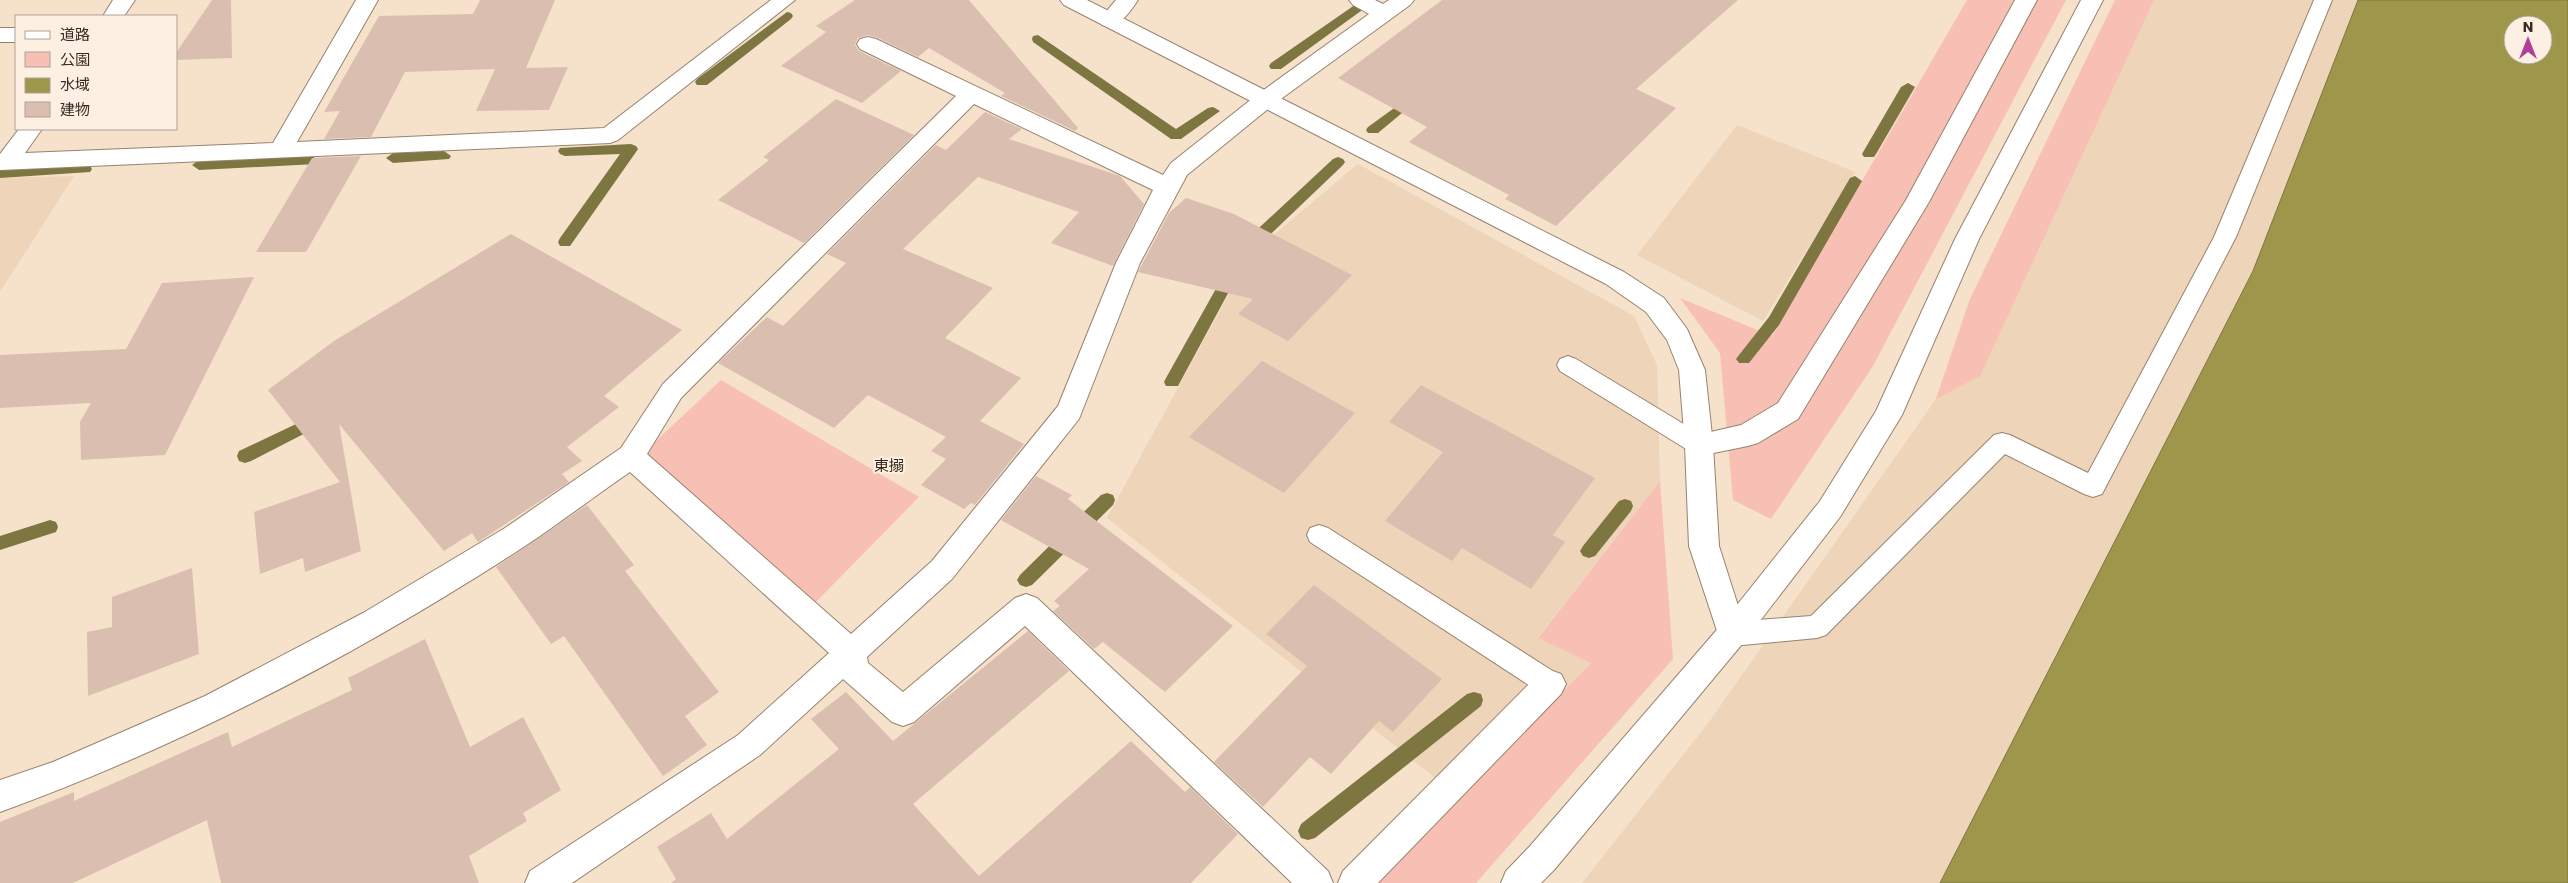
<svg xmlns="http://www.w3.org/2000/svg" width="2568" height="883" viewBox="0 0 2568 883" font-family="Poppins,'Noto Sans JP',sans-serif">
  <rect width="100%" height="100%" fill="#f6e1cb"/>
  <g fill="#eed4b8" fill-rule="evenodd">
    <path d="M2115 0H2568V883H1582L1709 722 1936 399 1970 299ZM2513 25H2543V55H2513Z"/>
    <path d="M1737 125 1855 172 1763 321 1637 255Z"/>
    <path d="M1358 164 1634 316 1657 365 1660 481 1538 637 1591 663 1458 796 1107 518 1251 254Z"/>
    <path d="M74 176 0 292V178Z"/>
  </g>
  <g fill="#f8c0b4">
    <path d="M1967 0H2066L1873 366 1771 519 1733 500 1720 353 1680 298 1772 336Z"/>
    <path d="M2115 0H2154L1980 376 1936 399 1970 299Z"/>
    <path d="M721 380 919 497 812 606 642 454Z"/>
    <path d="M1660 481 1673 659 1476 883H1371L1591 663 1538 638Z"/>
  </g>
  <path fill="#9d964b" stroke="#7e7640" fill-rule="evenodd" d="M2358 0H2568V883H1940L2253 271ZM2513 25H2543V55H2513Z"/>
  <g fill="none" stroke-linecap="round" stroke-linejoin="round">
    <g fill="#7e7640" fill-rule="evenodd">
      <path d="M1362 0H1376L1281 69H1271L1269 66 1271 63Z"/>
      <path d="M787 12 791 13 793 16 791 19 707 85H697L695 82 697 79Z"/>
      <path d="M1038 35 1176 129 1208 108 1213 107 1220 111 1181 139H1171L1033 42 1032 39 1033 36Z"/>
      <path d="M1908 83 1915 87 1876 154 1874 157H1864L1862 154 1901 87Z"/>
      <path d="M1397 106 1402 107 1404 110 1402 113 1378 133H1368L1366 130 1368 127Z"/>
      <path d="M631 144 636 146 638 149 636 152 570 246H560L558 242 560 238 620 154 565 156 560 154 558 151 560 148Z"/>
      <path d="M444 151 451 156 449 159 393 163 386 158 393 153Z"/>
      <path d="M312 156 319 161 317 164 199 170 192 165 199 160Z"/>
      <path d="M1338 157 1343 159 1345 162 1343 165 1256 248H1246L1244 244 1246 240 1333 159Z"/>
      <path d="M85 164 90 166 92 169 90 172 0 178V168Z"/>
      <path d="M1855 176 1862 181 1779 325 1749 363H1739L1736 359 1739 355 1769 317 1850 178Z"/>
      <path d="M1232 268 1237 269 1239 273 1178 386H1166L1164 382 1166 378 1227 269Z"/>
      <path d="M317 414 323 416 325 420 323 424 251 461 245 463 239 461 237 456 239 451Z"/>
      <path d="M1107 493 1113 495 1115 500 1113 505 1032 585 1026 587 1020 585 1017 580 1020 575 1101 495Z"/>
      <path d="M1625 499 1631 501 1633 506 1631 511 1595 556 1589 558 1583 556 1580 551 1583 546 1619 501Z"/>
      <path d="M50 520 56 522 58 527 56 532 0 550V536Z"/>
      <path d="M1474 692 1481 694 1483 700 1481 706 1315 838 1308 840 1301 838 1298 831 1301 824 1467 694Z"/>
    </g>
  </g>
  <g fill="#dabfb0">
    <path d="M212 0H231L232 58 176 60V53Z"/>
    <path d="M480 0H555L526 68 568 67 549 110 476 111 495 69 405 72 371 137 324 139 340 111 324 112 379 16 473 14Z"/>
    <path d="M855 0H969L1078 128 1075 131 1001 96 1005 93 929 48 918 57 876 37 868 35 858 38 855 45 859 51 901 71 862 103 781 66 826 32 816 26Z"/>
    <path d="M1442 0H1738L1636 89 1676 108 1556 226 1505 199 1509 195 1409 142 1427 127 1338 78Z"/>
    <path d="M836 99 914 135 804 243 718 200 769 160 763 157Z"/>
    <path d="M985 112 1022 129 1009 139 1120 176 1144 204 1113 266 1051 243 1079 212 978 177 903 249 993 288 945 338 1021 378 980 421 1024 444 975 505 971 503 964 509 921 485 946 459 931 451 946 437 868 395 834 428 718 363 767 317 783 326 846 263 827 254 936 145 946 150Z"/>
    <path d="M361 156 306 252H256L312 158Z"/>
    <path d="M1186 198 1234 214 1352 275 1288 341 1238 314 1253 299 1138 272 1169 213Z"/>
    <path d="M511 234 682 330 604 396 619 407 567 447 582 461 562 474 569 482 478 542 472 533 444 551 339 424 361 551 305 572 303 558 260 574 254 512 340 482 268 390 334 341Z"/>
    <path d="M254 277 165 455 81 460 80 422 91 403 0 408V355L126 349 162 283Z"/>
    <path d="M1262 361 1355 413 1284 493 1189 437Z"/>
    <path d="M1421 385 1595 478 1553 535 1565 542 1531 589 1462 548 1452 561 1385 521 1443 452 1389 422Z"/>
    <path d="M1036 476 1072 495 1068 499 1233 626 1165 692 1103 642 1094 649 1053 611 1060 606 1054 601 1089 569 1001 520Z"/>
    <path d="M587 505 634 565 625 571 719 692 685 716 707 745 663 776 564 636 551 644 496 567Z"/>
    <path d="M192 568 199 654 88 696 87 632 112 627V597Z"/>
    <path d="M1314 585 1442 679 1393 732 1379 721 1331 774 1310 757 1263 807 1214 762 1307 666 1266 634Z"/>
    <path d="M1028 631 1069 671 913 804 979 876 1131 741 1185 792 1190 787 1238 834 1191 883H671L676 879 657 847 711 813 727 839 839 749 811 719 846 692 893 741Z"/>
    <path d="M425 639 470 747 523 717 561 790 523 813 527 821 469 856 479 883H221L207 820 73 883H0V822L74 792V801L228 732 232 747 352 690 348 678Z"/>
  </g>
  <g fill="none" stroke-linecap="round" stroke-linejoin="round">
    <g stroke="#96836f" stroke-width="2">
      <g id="service">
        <path d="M2314 0H2332L2236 237 2102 494 2093 497 2084 494 2005 454 1826 635 1817 638 1732 646 1723 642 1719 634 1723 626 1732 622 1811 616 1994 435 2002 433 2010 435 2088 473 2214 237Z"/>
        <path d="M1568 356 1576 359 1707 438 1711 445 1707 452 1699 455 1691 452 1560 371 1557 365 1560 359Z"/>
        <path d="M1319 525 1328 528 1559 675 1563 684 1559 693 1550 696 1541 693 1310 542 1307 535 1310 528Z"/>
      </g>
    </g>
    <g stroke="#96836f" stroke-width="2">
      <g id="minor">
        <path d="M113 0H135L124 16H103Z"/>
        <path d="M356 0H378L297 142 604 128 771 0H795L618 140 610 143 0 170V154L19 129H42L25 153 273 143Z"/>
        <path d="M1116 0H1138C1129 13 1119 29 1102 25L1099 20Z"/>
        <path d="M1349 0H1375L1383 4 1389 0H1414L1410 5 1274 104 1187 175 1140 263 1079 419 952 579 867 657 868 663 903 692 1015 598 1026 594 1037 598 1328 871 1333 883H1292L1025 626 914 722 903 726 892 722 843 679 760 755 572 883H525L530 871 738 735 829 653 630 472C595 496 561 522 525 546 361 653 184 745 0 812V780L53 762 205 696 363 613 505 528 621 448 663 384 956 96 860 49 857 44 860 39 868 37 876 39 1163 175 1171 163 1258 94 1369 14 1353 5ZM974 104 1153 190 1116 263 1058 406 932 561 851 634 647 454 681 398Z"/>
        <path d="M2015 0H2037L1929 202 1798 419 1758 443 1748 446 1699 456 1689 453 1685 445 1689 437 1741 425 1778 403 1906 200Z"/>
        <path d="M2081 0H2103L1979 239 1902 415 1840 517 1743 643 1554 870 1541 883H1501L1506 871 1530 846 1721 625 1820 501 1876 411 1955 239Z"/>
        <rect x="0" y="28" width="16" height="14"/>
        <path d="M1550 670 1561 674 1566 684 1561 694 1378 883H1338L1343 871 1539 674Z"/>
      </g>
    </g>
    <g stroke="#96836f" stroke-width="2">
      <path id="tertiary" d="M1060 0H1087L1624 272 1664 298 1687 329 1705 370 1713 445 1719 546 1747 634 1743 643 1732 647 1721 643 1689 546 1685 445 1679 370 1667 340 1646 312 1606 284 1064 5Z"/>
    </g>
    <use href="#service" fill="#fff" fill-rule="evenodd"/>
    <use href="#minor" fill="#fff" fill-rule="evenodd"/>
    <use href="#tertiary" fill="#fff" fill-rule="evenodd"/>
  </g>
  <g text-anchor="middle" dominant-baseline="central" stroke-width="4" stroke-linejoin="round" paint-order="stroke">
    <g font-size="15" fill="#362615" stroke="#fdf0e3">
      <text x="889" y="465">東搦</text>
    </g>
  </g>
  <rect x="15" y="15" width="162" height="115" fill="#fdf0e3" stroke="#ada297"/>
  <rect x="25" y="31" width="25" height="8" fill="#ffffff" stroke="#ada297"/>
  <text x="60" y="40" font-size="15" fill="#352d25">道路</text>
  <rect x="25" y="52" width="25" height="15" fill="#f8c0b4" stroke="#ada297"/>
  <text x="60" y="65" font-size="15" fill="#352d25">公園</text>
  <rect x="25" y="78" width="25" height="15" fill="#9d964b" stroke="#ada297"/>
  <text x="60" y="90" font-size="15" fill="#352d25">水域</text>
  <rect x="25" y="102" width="25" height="15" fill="#dabfb0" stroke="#ada297"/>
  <text x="60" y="115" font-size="15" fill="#352d25">建物</text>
  <g transform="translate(2528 40)"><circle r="24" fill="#fdf0e3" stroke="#ada297"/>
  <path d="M0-4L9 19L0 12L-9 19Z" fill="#b13e98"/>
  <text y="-8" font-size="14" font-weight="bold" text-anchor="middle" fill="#352d25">N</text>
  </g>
</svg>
